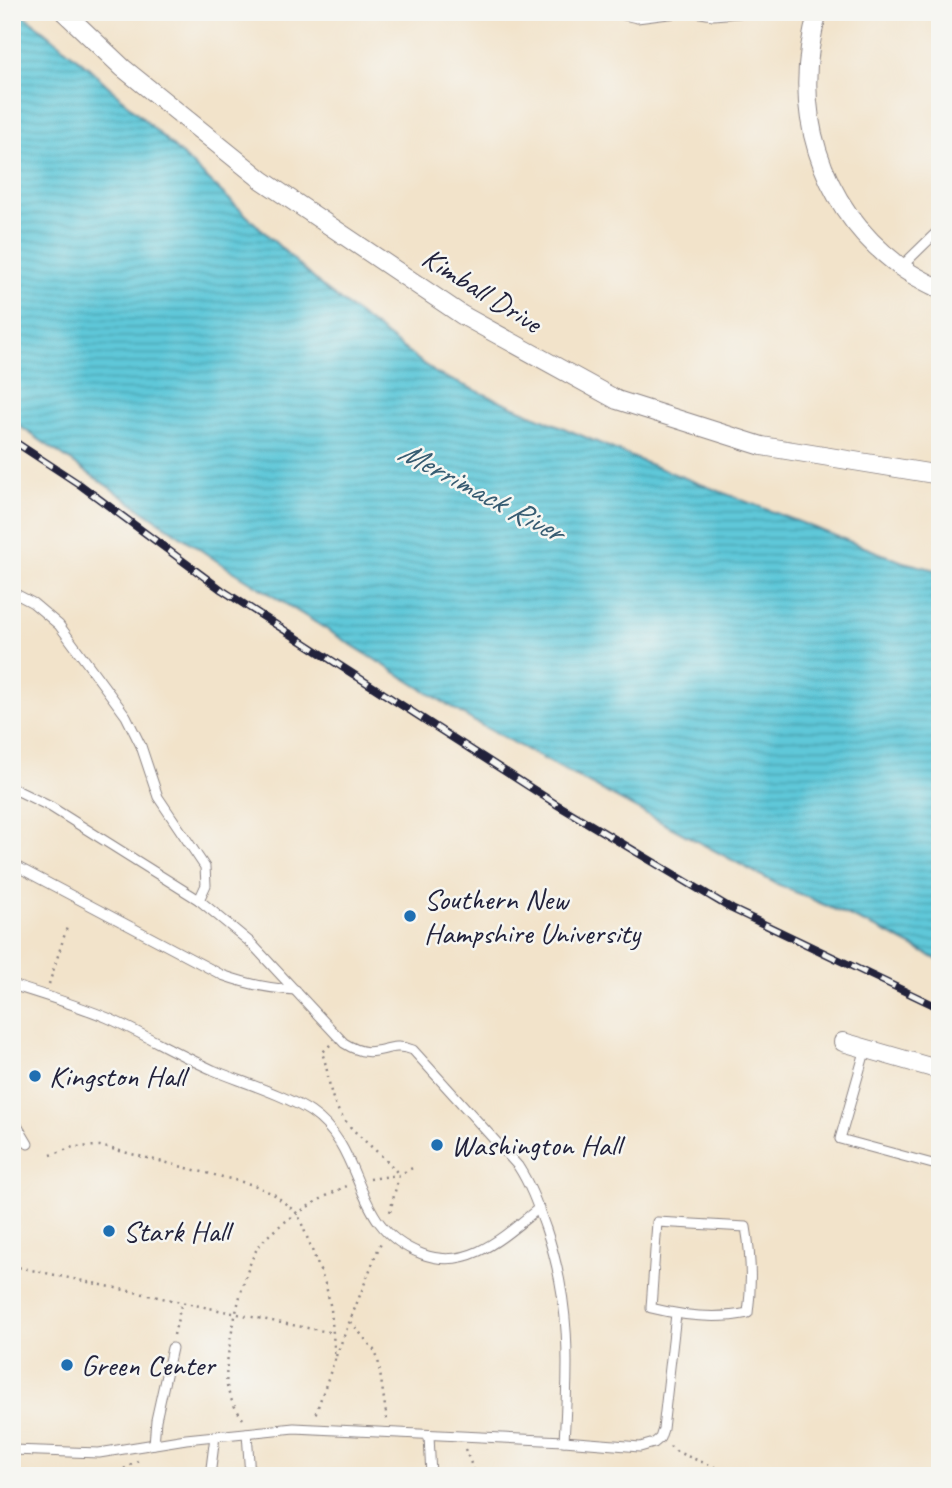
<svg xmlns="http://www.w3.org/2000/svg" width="952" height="1488" viewBox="0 0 952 1488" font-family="Caveat,sans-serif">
  <defs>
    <pattern id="water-rules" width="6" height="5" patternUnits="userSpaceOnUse" patternTransform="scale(1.75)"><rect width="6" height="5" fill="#5ec8d9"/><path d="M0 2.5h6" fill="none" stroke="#4da2b1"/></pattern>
  </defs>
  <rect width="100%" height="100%" fill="#f6f6f2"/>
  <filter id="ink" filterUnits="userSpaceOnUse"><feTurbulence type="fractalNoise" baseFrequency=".0143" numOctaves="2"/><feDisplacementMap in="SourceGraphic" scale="14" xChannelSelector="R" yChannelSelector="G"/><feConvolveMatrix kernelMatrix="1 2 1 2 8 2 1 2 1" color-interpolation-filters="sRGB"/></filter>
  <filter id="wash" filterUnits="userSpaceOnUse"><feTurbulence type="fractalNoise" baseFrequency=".00686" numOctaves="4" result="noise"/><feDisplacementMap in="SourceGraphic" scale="28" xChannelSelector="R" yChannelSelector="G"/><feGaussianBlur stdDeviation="1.57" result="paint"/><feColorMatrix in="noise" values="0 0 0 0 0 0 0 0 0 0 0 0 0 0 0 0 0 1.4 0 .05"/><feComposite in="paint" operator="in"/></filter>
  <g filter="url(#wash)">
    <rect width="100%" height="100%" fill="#f2e3ca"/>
    <path fill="url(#water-rules)" stroke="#40758a" stroke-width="2" d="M12 12H20L89 68 325 289 437 374 646 463 903 562 940 571V961L885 932 775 883 475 722 217 561 12 421Z"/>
  </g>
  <g filter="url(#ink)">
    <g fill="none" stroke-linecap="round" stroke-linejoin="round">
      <g stroke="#8a8282" stroke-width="11">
        <g id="lane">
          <path d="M611 12 637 18 684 12"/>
          <path d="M695 12 713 15 750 12"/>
          <path d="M901 267 940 229"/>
          <path d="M12 592 33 603 59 625 126 716 141 746 158 797 205 867 206 885 199 900"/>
          <path d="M12 788 51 807 199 900 251 943 344 1043C377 1064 385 1039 413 1050L518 1166C531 1186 538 1207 546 1229 571 1302 569 1365 564 1441"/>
          <path d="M12 864 222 975C247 984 269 989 296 990"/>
          <path d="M12 985C44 995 77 1005 108 1018 144 1034 177 1054 213 1070 242 1082 285 1095 311 1112 368 1151 349 1227 422 1254 469 1272 505 1235 539 1208"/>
          <path d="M866 1048 840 1139 940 1166"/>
          <path d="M12 1117 28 1144"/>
          <path d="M657 1222 746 1227C751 1256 752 1284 748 1313 715 1320 683 1316 651 1308Z"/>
          <path d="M247 1433 250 1476"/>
          <path d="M429 1436 431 1476"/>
          <path d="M154 1444 156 1420 172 1348"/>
          <path d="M12 1450 99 1453 186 1439 294 1428 564 1441 640 1447 654 1443 660 1438 663 1429 676 1314"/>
          <path d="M210 1476 215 1436"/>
        </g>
      </g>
      <g stroke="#8a8282" stroke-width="20">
        <g id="street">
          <path d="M64 12 123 68 262 180 462 315 617 400 762 446 940 475"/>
          <path d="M818 12C790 107 818 204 898 265 911 275 926 282 940 289"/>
          <path d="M843 1042 940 1070"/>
        </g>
      </g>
      <g stroke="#8a8282" stroke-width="2.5" stroke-dasharray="2 5" stroke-linecap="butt">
        <path d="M49 984 68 924"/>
        <path d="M330 1045 322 1053C329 1070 328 1090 336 1106 350 1135 381 1150 399 1175L390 1212"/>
        <path d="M51 1155 73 1147 100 1146 254 1185 275 1195 298 1214 326 1286 331 1309 335 1359 314 1418"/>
        <path d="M370 1179 399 1175 416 1166"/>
        <path d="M12 1266C119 1288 226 1313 334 1333"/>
        <path d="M351 1322 374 1350 378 1359 387 1420"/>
        <path d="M174 1335 182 1301"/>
        <path d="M336 1356 381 1242"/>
        <path d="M243 1419C236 1409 229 1398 227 1386 222 1363 244 1265 259 1246 274 1225 323 1196 347 1186"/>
        <path d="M670 1446 677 1452 737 1476"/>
        <path d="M465 1449 476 1476"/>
        <path d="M112 1476 139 1460"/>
      </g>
      <use href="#lane" stroke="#fff" stroke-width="9"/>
      <use href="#street" stroke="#fff" stroke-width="18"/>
      <g stroke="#22223b" stroke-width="8">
        <path id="rail" d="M12 440 79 484 222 590 556 804 732 909 940 1008"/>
      </g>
      <use href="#rail" stroke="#f6f6f2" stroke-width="5" stroke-dasharray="16" stroke-linecap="butt"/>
    </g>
  </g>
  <g fill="#1f6fb2" stroke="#f6f6f2" stroke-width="2.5">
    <circle cx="410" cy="916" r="7"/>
    <circle cx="35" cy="1076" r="7"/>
    <circle cx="437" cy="1145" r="7"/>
    <circle cx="109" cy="1231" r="7"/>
    <circle cx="67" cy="1365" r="7"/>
  </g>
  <g text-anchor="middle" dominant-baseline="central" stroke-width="5" stroke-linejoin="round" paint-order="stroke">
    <g font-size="30" fill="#22223b" stroke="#f6f6f2">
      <text transform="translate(482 290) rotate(32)">Kimball Drive</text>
    </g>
    <g font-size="30" fill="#22223b" stroke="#f6f6f2" text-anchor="start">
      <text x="424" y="899">Southern New<tspan x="424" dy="34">Hampshire University</tspan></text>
      <text x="49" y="1076">Kingston Hall</text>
      <text x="451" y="1145">Washington Hall</text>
      <text x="123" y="1231">Stark Hall</text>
      <text x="81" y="1365">Green Center</text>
    </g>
    <g font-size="32" font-style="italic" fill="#375c72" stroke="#f6f6f2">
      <text transform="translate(481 491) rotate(28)">Merrimack River</text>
    </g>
  </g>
  <rect width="952" height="1488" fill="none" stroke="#f6f6f2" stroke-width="42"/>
</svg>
